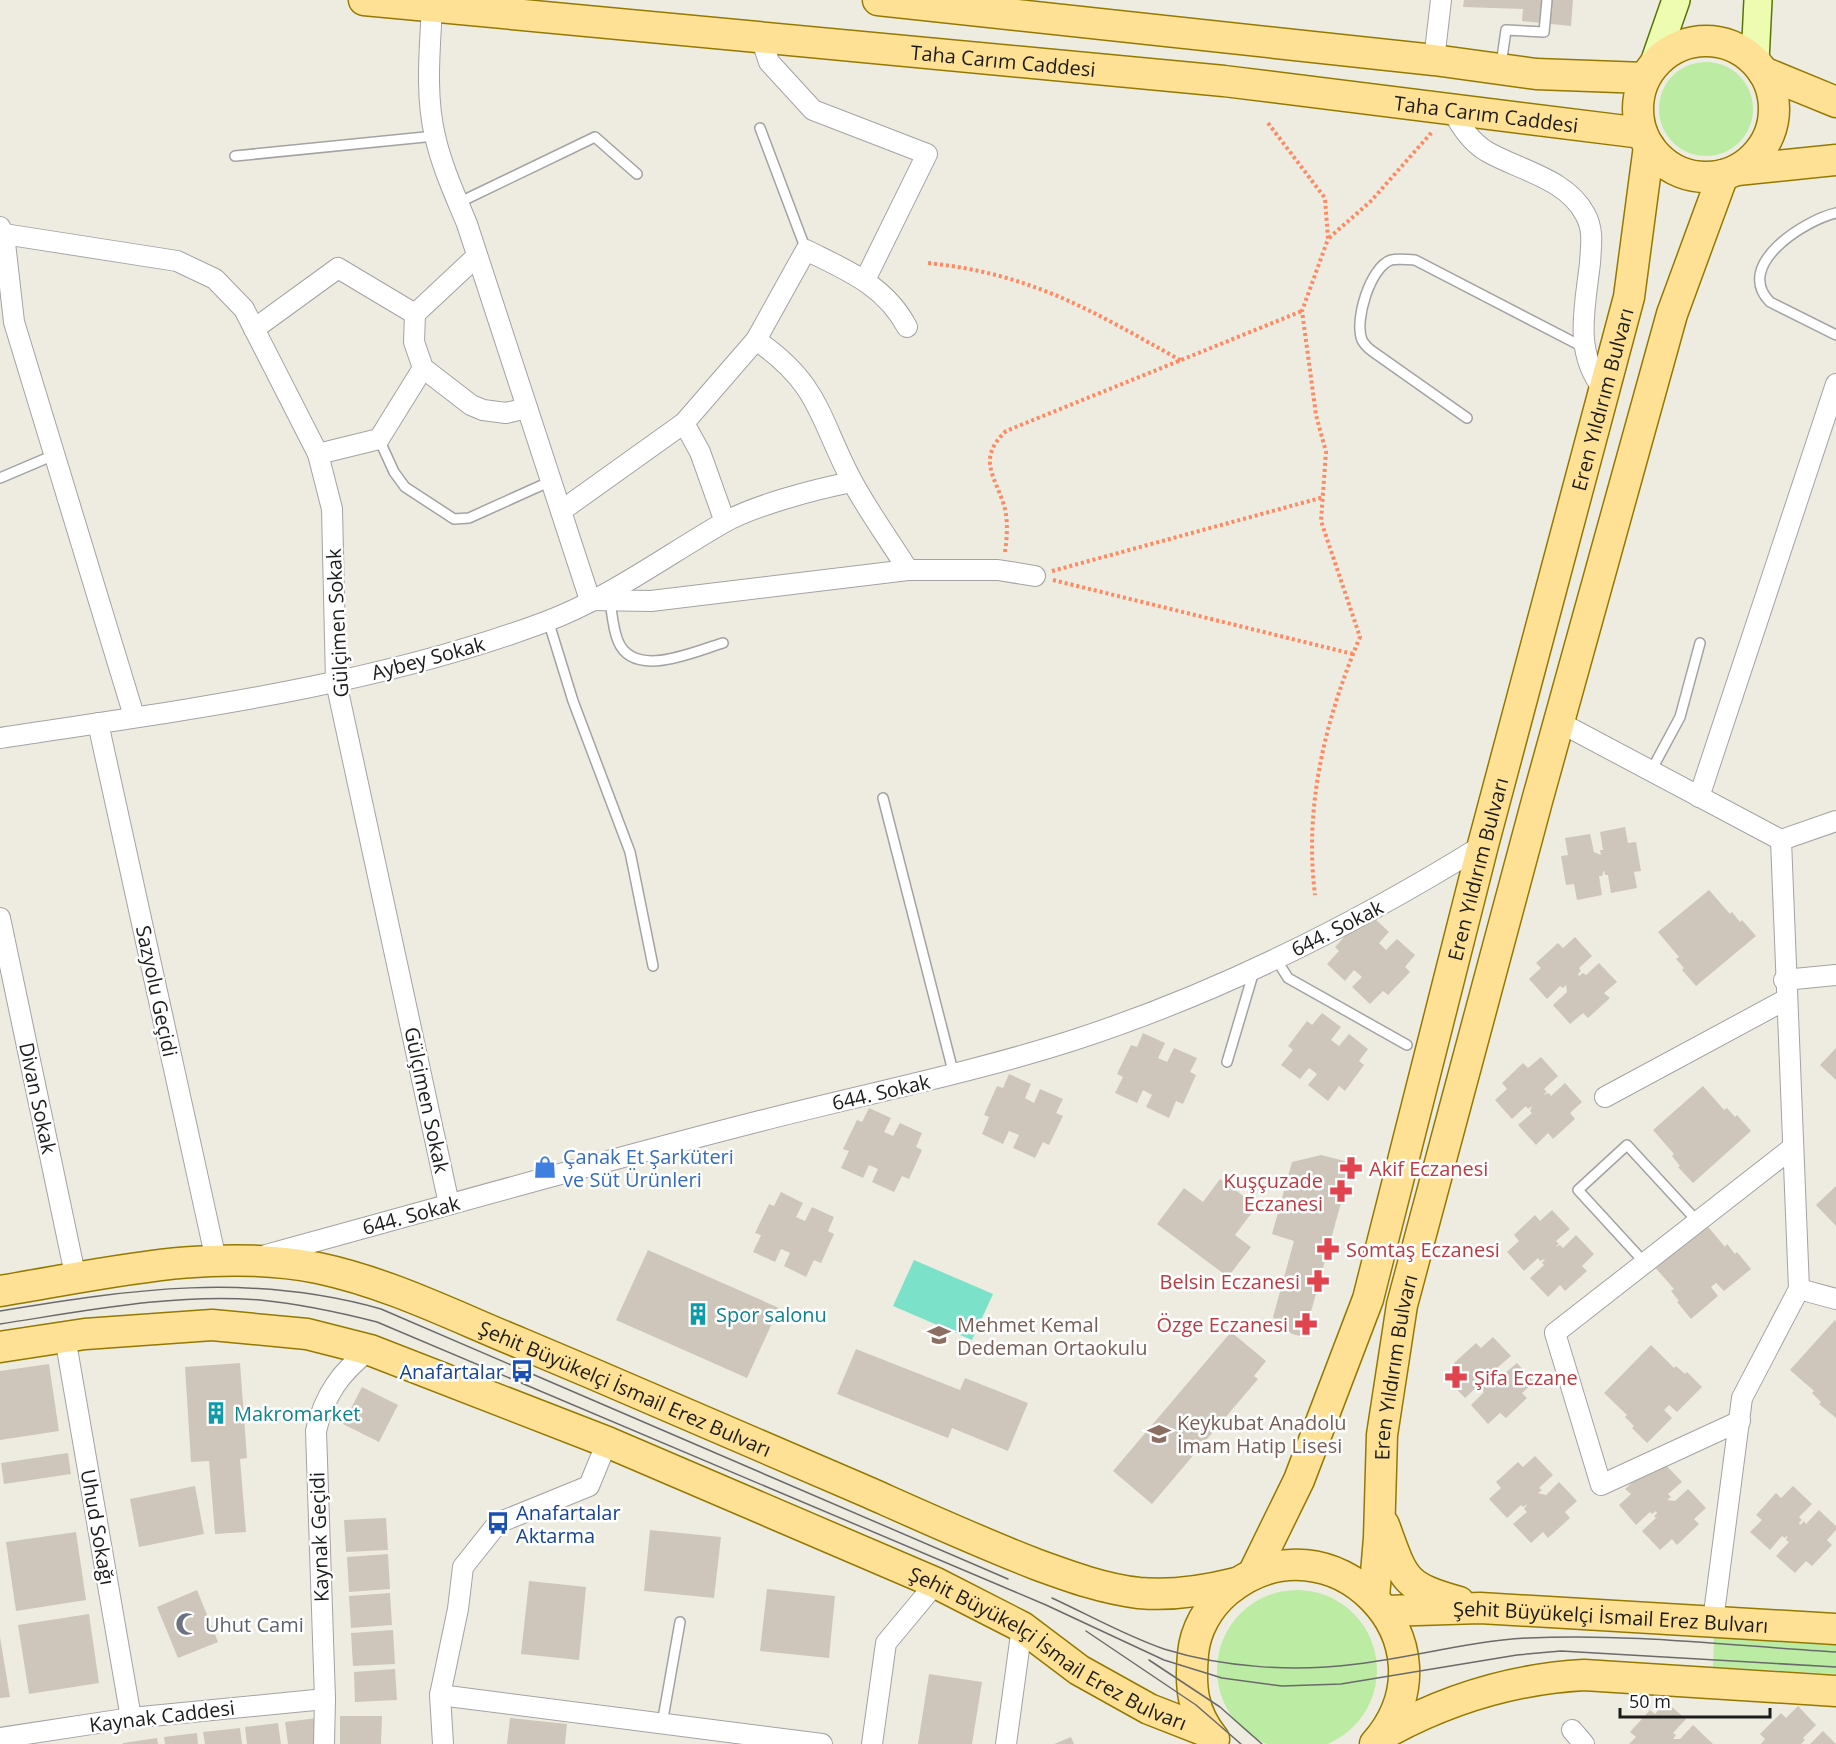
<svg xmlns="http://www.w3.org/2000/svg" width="1836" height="1744" viewBox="0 0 1836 1744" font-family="'Open Sans',sans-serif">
  <rect width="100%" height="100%" fill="#eeece1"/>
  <g fill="#bceba4">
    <circle cx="1706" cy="109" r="47"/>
    <circle cx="1297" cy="1670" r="80"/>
    <path d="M1714 1637 1836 1644V1674L1713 1667Z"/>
  </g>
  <path fill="#7be1c9" d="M914 1260 993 1294 972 1340 893 1306Z"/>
  <g fill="#cec6ba">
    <path d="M1464 0H1573L1571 26 1522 21 1523 9 1463 7Z"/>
    <path d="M1625 827 1628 843 1636 842 1641 871 1634 872 1637 888 1611 893 1608 875H1605L1604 870 1602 876H1599L1602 895 1577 900 1574 884 1566 885 1561 856 1568 855 1565 838 1590 834 1594 852 1601 855 1600 850H1603L1600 832Z"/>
    <path d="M1709 890 1730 914 1732 912 1740 922 1742 920 1756 936 1696 986 1682 970 1684 968 1676 959 1679 957 1658 932Z"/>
    <path d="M1372 916 1389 932 1379 943 1386 950 1397 939 1415 955 1405 967 1410 972 1388 995 1383 991 1370 1004 1352 987 1362 977 1354 970 1345 981 1327 964 1339 951 1335 947 1357 923 1361 927Z"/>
    <path d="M1575 937 1592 956 1579 968 1581 971 1578 974 1579 976 1583 973 1586 975 1599 963 1617 982 1604 993 1610 998 1588 1018 1583 1013 1570 1024 1553 1005 1567 992 1566 985 1563 988 1560 986 1547 999 1529 979 1541 968 1536 963 1558 943 1563 948Z"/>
    <path d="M1322 1013 1341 1027 1331 1040 1339 1046 1349 1034 1368 1049 1359 1061 1364 1065 1345 1091 1339 1086 1328 1101 1308 1085 1317 1074 1309 1068 1300 1079 1281 1065 1293 1050 1288 1046 1307 1021 1312 1025Z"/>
    <path d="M1143 1033 1165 1043 1158 1058 1167 1062 1174 1048 1197 1058 1190 1072 1196 1075 1183 1104 1176 1101 1169 1118 1146 1107 1152 1095 1143 1090 1137 1103 1115 1093 1123 1077 1117 1074 1131 1045 1137 1047Z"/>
    <path d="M1836 1048V1080L1820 1065Z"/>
    <path d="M1541 1057 1558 1076 1544 1089 1547 1092 1543 1095 1549 1093 1551 1096 1565 1083 1582 1102 1570 1113 1575 1119 1553 1139 1548 1133 1536 1145 1518 1125 1532 1113 1530 1111 1532 1106 1528 1109 1526 1106 1512 1119 1495 1100 1507 1089 1502 1083 1523 1063 1528 1068Z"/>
    <path d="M1009 1074 1031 1084 1025 1098 1034 1103 1040 1089 1063 1099 1056 1113 1063 1116 1049 1145 1043 1142 1035 1158 1013 1148 1019 1135 1009 1131 1003 1144 982 1134 989 1117 984 1115 997 1086 1003 1088Z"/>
    <path d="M1703 1086 1724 1110 1727 1108 1735 1117 1737 1115 1751 1131 1693 1183 1678 1167 1680 1166 1672 1156 1674 1154 1653 1130Z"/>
    <path d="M869 1108 891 1118 884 1132 893 1136 900 1123 922 1133 916 1147 922 1150 909 1179 902 1176 894 1192 872 1182 878 1169 869 1165 863 1178 841 1168 849 1151 843 1149 857 1120 862 1122Z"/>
    <path d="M1321 1155 1352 1163 1304 1337 1292 1334 1273 1317 1294 1241 1272 1234 1292 1162Z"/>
    <path d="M1220 1179 1257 1206 1235 1235 1251 1247 1228 1277 1157 1224 1184 1188 1203 1202Z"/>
    <path d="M1836 1186V1226L1816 1205Z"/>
    <path d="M781 1192 803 1203 796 1217 805 1221 812 1207 834 1217 828 1231 834 1234 821 1263 814 1260 806 1277 784 1266 790 1253 781 1249 775 1262 753 1252 761 1235 755 1233 769 1204 774 1206Z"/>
    <path d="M1552 1210 1570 1229 1556 1241 1559 1244 1555 1247 1560 1245 1563 1248 1576 1235 1594 1254 1582 1266 1587 1271 1565 1291 1560 1285 1548 1297 1530 1278 1544 1265 1542 1263 1545 1259 1540 1261 1538 1258 1524 1271 1507 1252 1519 1241 1514 1235 1535 1215 1540 1221Z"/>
    <path d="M1704 1222 1725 1247 1727 1244 1735 1254 1737 1252 1751 1269 1724 1291 1716 1283 1711 1287 1718 1296 1691 1319 1677 1302 1679 1301 1671 1291 1674 1289 1653 1265Z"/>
    <path d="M648 1250 779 1308 747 1378 616 1320Z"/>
    <path d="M1835 1320 1836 1322V1418L1819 1404 1821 1402 1812 1393 1814 1391 1790 1370Z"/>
    <path d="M1231 1332 1266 1361 1254 1376 1258 1379 1152 1504 1113 1471Z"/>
    <path d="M1493 1337 1511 1356 1497 1368 1499 1371 1496 1374 1503 1375 1517 1363 1534 1382 1522 1393 1527 1398 1506 1418 1500 1413 1488 1424 1471 1405 1484 1392 1482 1390 1484 1385 1481 1388 1478 1386 1465 1398 1447 1379 1459 1368 1454 1363 1476 1343 1481 1348Z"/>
    <path d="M1651 1345 1674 1368 1676 1366 1685 1374 1687 1372 1702 1387 1677 1412 1669 1405 1664 1410 1672 1418 1647 1443 1632 1428 1634 1426 1625 1417 1627 1415 1604 1393Z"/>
    <path d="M856 1349 960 1390 965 1378 1028 1403 1008 1451 952 1428 948 1438 837 1394Z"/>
    <path d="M240 1363 247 1458 240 1459 246 1532 215 1534 209 1461 191 1462 185 1367Z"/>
    <path d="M49 1364 59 1431 0 1440V1371Z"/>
    <path d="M362 1387 398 1405 379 1442 343 1424Z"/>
    <path d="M68 1453 71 1474 4 1484 1 1463Z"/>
    <path d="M1535 1456 1553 1475 1539 1488 1542 1490 1538 1493 1546 1495 1559 1482 1577 1501 1565 1512 1570 1518 1548 1538 1543 1532 1531 1543 1513 1524 1527 1512 1524 1509 1527 1504 1523 1507 1521 1505 1507 1518 1489 1499 1501 1488 1496 1482 1518 1462 1523 1467Z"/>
    <path d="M1664 1463 1682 1482 1668 1494 1671 1497 1667 1500 1675 1501 1688 1489 1706 1508 1694 1519 1699 1524 1677 1545 1672 1539 1660 1550 1642 1531 1656 1518 1654 1516 1657 1513 1656 1511 1652 1514 1650 1512 1636 1525 1619 1505 1631 1494 1625 1489 1647 1469 1652 1474Z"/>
    <path d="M195 1486 204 1534 139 1547 130 1499Z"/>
    <path d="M1793 1486 1812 1504 1799 1517 1802 1520 1799 1523 1800 1525 1804 1521 1806 1524 1819 1510 1836 1526V1530L1827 1540 1832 1545 1812 1566 1806 1561 1795 1573 1776 1556 1789 1542 1786 1540 1788 1535 1785 1538 1782 1536 1770 1550 1750 1532 1762 1520 1756 1515 1776 1493 1781 1498Z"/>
    <path d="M386 1518 388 1550 346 1552 344 1520Z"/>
    <path d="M650 1530 721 1537 714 1598 644 1591Z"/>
    <path d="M76 1532 86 1600 16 1611 6 1542Z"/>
    <path d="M388 1554 390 1589 349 1592 347 1557Z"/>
    <path d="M529 1581 586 1587 579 1660 521 1654Z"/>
    <path d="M767 1589 835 1596 829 1658 760 1651Z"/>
    <path d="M197 1590 218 1642 178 1658 157 1607Z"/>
    <path d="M390 1593 392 1625 351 1628 349 1596Z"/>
    <path d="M89 1614 99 1683 29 1694 18 1625Z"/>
    <path d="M393 1630 395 1664 353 1666 351 1633Z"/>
    <path d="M0 1637 10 1697 0 1698Z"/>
    <path d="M395 1669 397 1700 355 1702 354 1672Z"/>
    <path d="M929 1674 982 1682 972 1744H918Z"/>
    <path d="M1666 1702 1686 1719 1673 1733 1676 1735 1673 1739H1680L1693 1725 1713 1744H1629L1636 1737 1630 1732 1650 1710 1655 1714Z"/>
    <path d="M1798 1706 1816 1725 1803 1738 1805 1740 1801 1744H1761L1765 1739 1760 1734 1781 1713 1786 1718Z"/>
    <path d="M340 1716H382L381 1744H340Z"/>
    <path d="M317 1718 321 1744H288L285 1722Z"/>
    <path d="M510 1718 567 1724 565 1744H507Z"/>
    <path d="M278 1723 281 1744H247L245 1727Z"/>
    <path d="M240 1728 242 1744H205L203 1732Z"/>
    <path d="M1823 1731 1836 1744H1810Z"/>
    <path d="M197 1733 198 1744H165L164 1737Z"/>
    <path d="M1071 1737 1074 1744H1054Z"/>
    <path d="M157 1738 158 1744H123V1743Z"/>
  </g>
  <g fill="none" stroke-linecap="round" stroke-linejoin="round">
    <g stroke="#a3a3a3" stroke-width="12">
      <g id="lane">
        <path d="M1501 65 1506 30 1544 32 1547 0"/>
        <path d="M760 128 806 250"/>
        <path d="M235 156 435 136"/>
        <path d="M458 203 595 137 637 174"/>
        <path d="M1836 213C1805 220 1733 265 1770 302L1836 335"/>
        <path d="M1467 418 1372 351C1368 348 1364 344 1362 340 1354 321 1370 267 1391 260 1399 258 1407 260 1415 260L1583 347"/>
        <path d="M379 439 394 472 405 487 454 519 469 518 551 481"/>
        <path d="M0 478 54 455"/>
        <path d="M610 601C612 614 613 629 618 641 634 680 695 651 723 643"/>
        <path d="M548 620 573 701 630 852 653 966"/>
        <path d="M1651 771 1680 717 1700 643"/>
        <path d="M883 798 954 1075"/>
        <path d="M1276 959 1288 978 1407 1045"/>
        <path d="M1227 1062 1254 971"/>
        <path d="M1645 1263 1578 1190 1627 1145 1698 1222"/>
        <path d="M662 1724 680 1622"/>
      </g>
    </g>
    <g stroke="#a3a3a3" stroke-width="22">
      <g id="street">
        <path d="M432 6C430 49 425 94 435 136 442 167 455 195 467 224L590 600 651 601 908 570H998L1035 576"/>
        <path d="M761 38 769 62 813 110 927 154 865 280"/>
        <path d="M1434 60 1441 0"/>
        <path d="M1452 109C1460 126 1470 141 1486 151 1518 170 1566 178 1585 214 1594 230 1591 245 1590 263 1585 308 1573 352 1604 390"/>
        <path d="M0 227 4 234 14 322 134 716"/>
        <path d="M4 234 177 261 215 279 244 309 318 454 332 509 336 682 449 1204"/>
        <path d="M477 256 415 314 414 342 423 368 471 405 483 410 506 413 527 408"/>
        <path d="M254 329 338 268 415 314"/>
        <path d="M756 340C821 385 818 417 852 481 868 511 890 541 908 570"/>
        <path d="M684 423 700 452 725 522"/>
        <path d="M318 454 379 439 423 368"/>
        <path d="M561 511 684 423 756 340 806 250C846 270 885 285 907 327"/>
        <path d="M1559 722 1781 840 1836 821"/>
        <path d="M98 723 216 1260"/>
        <path d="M0 738C182 710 371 687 545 622 609 598 664 557 723 523 755 505 816 489 852 482"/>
        <path d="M1699 797 1836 384"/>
        <path d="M0 918 76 1279"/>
        <path d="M1784 980 1836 975"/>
        <path d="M1605 1097 1785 1000"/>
        <path d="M266 1255C431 1210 595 1163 760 1121 865 1094 971 1073 1074 1040 1219 993 1354 925 1483 845"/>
        <path d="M1799 1289 1836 1299"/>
        <path d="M65 1337 131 1718"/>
        <path d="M1740 1421 1601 1485 1555 1333 1792 1148"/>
        <path d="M1713 1621 1742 1398 1799 1289 1781 840"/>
        <path d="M440 1695 822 1744"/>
        <path d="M1572 1730 1584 1744"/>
        <path d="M0 1738 131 1718 325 1699"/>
        <path d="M324 1744 325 1699 316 1431C324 1396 341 1371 370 1350"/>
        <path d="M443 1744 440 1695 458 1609 463 1567 498 1523 589 1486 607 1442"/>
        <path d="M872 1744 886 1643 936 1583"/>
        <path d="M1006 1744 1022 1627"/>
      </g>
    </g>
    <g stroke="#577500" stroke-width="30">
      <g id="secondary">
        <path d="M1755 61 1758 0"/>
        <path d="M1653 66 1676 0"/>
      </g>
    </g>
    <g stroke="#947900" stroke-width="33">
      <g id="primary">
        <path id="s1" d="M364 0 1224 81 1642 133"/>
        <path d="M878 0 1434 60 1536 74 1645 78"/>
        <circle cx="1706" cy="109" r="68"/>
        <path d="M1763 72 1836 102"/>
        <path d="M1737 170 1836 160"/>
        <path id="s2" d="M0 1291C105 1274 211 1247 318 1268 389 1283 454 1316 520 1343 637 1392 753 1443 870 1493 926 1518 981 1543 1038 1565 1071 1577 1104 1589 1139 1593 1172 1596 1204 1591 1236 1583"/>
        <path id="s3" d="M0 1347 85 1334 212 1325 307 1334 370 1350 607 1442 936 1583 1022 1627 1079 1670 1149 1709 1208 1732"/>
        <path d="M1384 1525C1404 1579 1402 1586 1459 1602"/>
        <path id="s4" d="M1253 1574 1299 1480 1368 1299 1483 845 1629 297 1649 146"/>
        <path id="s5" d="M1374 1597 1379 1538 1382 1435 1402 1305 1537 801 1672 314 1723 175"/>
        <path id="s6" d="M1386 1611 1480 1608 1836 1629"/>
        <path d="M1384 1734C1447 1699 1512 1679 1584 1675L1836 1691"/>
        <path d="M1214 1739C1192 1712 1190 1687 1193 1654 1195 1630 1208 1607 1227 1591 1330 1507 1464 1643 1375 1744"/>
      </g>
    </g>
    <g stroke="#ff8961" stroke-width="4" stroke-dasharray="3 3" stroke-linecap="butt">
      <path d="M1268 123 1325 198 1328 239 1302 311 1316 415 1326 452 1321 521 1360 637C1325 720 1304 806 1315 895"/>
      <path d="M1329 238 1371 201 1432 132"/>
      <path d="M928 263C1033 274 1092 311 1182 361"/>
      <path d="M1005 552C1007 538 1008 523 1005 509 997 478 975 460 1006 431L1302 311"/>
      <path d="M1052 571 1324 497"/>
      <path d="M1053 580 1353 654"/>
    </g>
    <use href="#lane" stroke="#fff" stroke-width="9"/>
    <use href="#street" stroke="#fff" stroke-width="20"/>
    <use href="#secondary" stroke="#edfcb1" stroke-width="27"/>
    <use href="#primary" stroke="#ffe195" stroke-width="30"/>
    <g stroke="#6a6a6a" stroke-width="1.5">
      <path d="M0 1311C132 1289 250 1272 381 1309L1008 1579"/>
      <path d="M0 1324C85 1311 174 1293 260 1300 300 1304 338 1312 377 1322L1046 1605 1164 1660 1222 1678 1282 1686 1341 1684 1517 1655 1561 1651 1836 1667"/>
      <path d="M1052 1598C1089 1615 1126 1636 1164 1649 1225 1668 1294 1672 1357 1664 1414 1657 1470 1641 1528 1638 1629 1633 1735 1646 1836 1652"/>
      <path d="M1086 1631 1196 1705 1241 1744"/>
      <path d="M1149 1660 1220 1707 1262 1744"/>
    </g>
  </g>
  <defs>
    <g id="shop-bare" transform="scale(1.8)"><path d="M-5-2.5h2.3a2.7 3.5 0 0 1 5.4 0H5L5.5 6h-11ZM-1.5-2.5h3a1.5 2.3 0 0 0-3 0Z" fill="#3f7fe0" stroke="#fff" stroke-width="2.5" paint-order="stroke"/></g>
    <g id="pharmacy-bare" transform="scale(1.8)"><path d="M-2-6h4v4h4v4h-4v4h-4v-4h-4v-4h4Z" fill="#e0444e" stroke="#fff" stroke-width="2.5" paint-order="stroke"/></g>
    <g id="building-bare" transform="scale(1.8)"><path d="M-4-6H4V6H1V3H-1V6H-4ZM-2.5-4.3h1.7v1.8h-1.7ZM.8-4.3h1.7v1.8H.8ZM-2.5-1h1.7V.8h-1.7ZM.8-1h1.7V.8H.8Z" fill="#0f9aa8" stroke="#fff" stroke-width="2.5" paint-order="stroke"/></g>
    <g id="school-bare" transform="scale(1.8)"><path d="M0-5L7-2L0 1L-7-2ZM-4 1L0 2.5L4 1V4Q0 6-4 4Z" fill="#8d6e63" stroke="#fff" stroke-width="2.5" paint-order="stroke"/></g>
    <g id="bus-bare" transform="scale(1.8)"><path d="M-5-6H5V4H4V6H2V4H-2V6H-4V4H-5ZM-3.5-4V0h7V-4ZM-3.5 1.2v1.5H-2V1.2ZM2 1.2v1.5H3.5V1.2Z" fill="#1a4fb4" stroke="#fff" stroke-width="2.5" paint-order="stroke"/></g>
    <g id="mosque-bare" transform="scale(1.8)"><path d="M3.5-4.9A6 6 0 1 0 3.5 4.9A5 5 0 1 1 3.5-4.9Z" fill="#6b7280" stroke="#fff" stroke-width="2.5" paint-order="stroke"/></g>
  </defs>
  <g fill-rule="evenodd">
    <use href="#shop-bare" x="545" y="1167"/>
    <use href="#pharmacy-bare" x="1351" y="1168"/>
    <use href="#pharmacy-bare" x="1341" y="1191"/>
    <use href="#pharmacy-bare" x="1328" y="1249"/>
    <use href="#pharmacy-bare" x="1318" y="1281"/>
    <use href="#building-bare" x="698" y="1314"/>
    <use href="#pharmacy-bare" x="1306" y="1324"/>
    <use href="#school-bare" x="939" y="1335"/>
    <use href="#bus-bare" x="522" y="1371"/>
    <use href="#pharmacy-bare" x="1456" y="1377"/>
    <use href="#building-bare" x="216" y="1413"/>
    <use href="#school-bare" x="1159" y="1434"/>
    <use href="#bus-bare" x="498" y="1523"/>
    <use href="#mosque-bare" x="187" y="1624"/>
  </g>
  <g text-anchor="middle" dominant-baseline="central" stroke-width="5" stroke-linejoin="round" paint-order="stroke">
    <g font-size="20" fill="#1c1c1c" stroke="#fff">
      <text stroke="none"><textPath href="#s1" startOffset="642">Taha Carım Caddesi</textPath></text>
      <text stroke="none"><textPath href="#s1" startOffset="1128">Taha Carım Caddesi</textPath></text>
      <text stroke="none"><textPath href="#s4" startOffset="1228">Eren Yıldırım Bulvarı</textPath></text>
      <text transform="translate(337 623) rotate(-93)">Gülçimen Sokak</text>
      <text transform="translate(428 658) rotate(-15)">Aybey Sokak</text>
      <text stroke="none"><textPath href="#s4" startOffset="742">Eren Yıldırım Bulvarı</textPath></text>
      <text transform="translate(1337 928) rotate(-27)">644. Sokak</text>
      <text transform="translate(157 991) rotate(78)">Sazyolu Geçidi</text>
      <text transform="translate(881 1092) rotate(-13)">644. Sokak</text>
      <text transform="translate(38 1098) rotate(78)">Divan Sokak</text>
      <text transform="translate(427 1100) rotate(78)">Gülçimen Sokak</text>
      <text transform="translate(411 1215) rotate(-15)">644. Sokak</text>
      <text stroke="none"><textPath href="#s5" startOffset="231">Eren Yıldırım Bulvarı</textPath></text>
      <text stroke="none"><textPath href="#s2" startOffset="651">Şehit Büyükelçi İsmail Erez Bulvarı</textPath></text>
      <text transform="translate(98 1527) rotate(80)">Uhud Sokağı</text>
      <text transform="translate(319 1537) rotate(-92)">Kaynak Geçidi</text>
      <text stroke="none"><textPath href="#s6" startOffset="225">Şehit Büyükelçi İsmail Erez Bulvarı</textPath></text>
      <text stroke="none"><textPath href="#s3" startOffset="1116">Şehit Büyükelçi İsmail Erez Bulvarı</textPath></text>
      <text transform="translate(162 1716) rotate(-7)">Kaynak Caddesi</text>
    </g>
    <g font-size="20" fill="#366cbe" stroke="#fff" text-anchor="start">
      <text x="563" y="1156">Çanak Et Şarküteri<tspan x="563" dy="23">ve Süt Ürünleri</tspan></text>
    </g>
    <g font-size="20" fill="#be3a42" stroke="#fff" text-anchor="start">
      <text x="1369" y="1168">Akif Eczanesi</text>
      <text x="1323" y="1180" text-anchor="end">Kuşçuzade<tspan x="1323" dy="23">Eczanesi</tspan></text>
      <text x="1346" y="1249">Somtaş Eczanesi</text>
      <text x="1300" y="1281" text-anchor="end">Belsin Eczanesi</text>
      <text x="1288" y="1324" text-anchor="end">Özge Eczanesi</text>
      <text x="1474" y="1377">Şifa Eczane</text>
    </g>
    <g font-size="20" fill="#0d838f" stroke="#fff" text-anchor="start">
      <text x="716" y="1314">Spor salonu</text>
      <text x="234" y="1413">Makromarket</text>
    </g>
    <g font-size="20" fill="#785e54" stroke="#fff" text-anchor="start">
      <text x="957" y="1324">Mehmet Kemal<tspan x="957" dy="23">Dedeman Ortaokulu</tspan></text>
      <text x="1177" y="1422">Keykubat Anadolu<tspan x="1177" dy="23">İmam Hatip Lisesi</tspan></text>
    </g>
    <g font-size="20" fill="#164399" stroke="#fff" text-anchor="end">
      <text x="504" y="1371">Anafartalar</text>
      <text x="516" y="1512" text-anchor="start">Anafartalar<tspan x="516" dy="23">Aktarma</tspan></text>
    </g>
    <g font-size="20" fill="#5b616d" stroke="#fff" text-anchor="start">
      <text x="205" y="1624">Uhut Cami</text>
    </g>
  </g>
  <path d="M1620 1708v9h150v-9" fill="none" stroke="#1c1c1c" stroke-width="3"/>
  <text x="1629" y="1708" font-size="18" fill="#1c1c1c" stroke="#ffffff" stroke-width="4.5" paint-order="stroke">50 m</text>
</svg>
